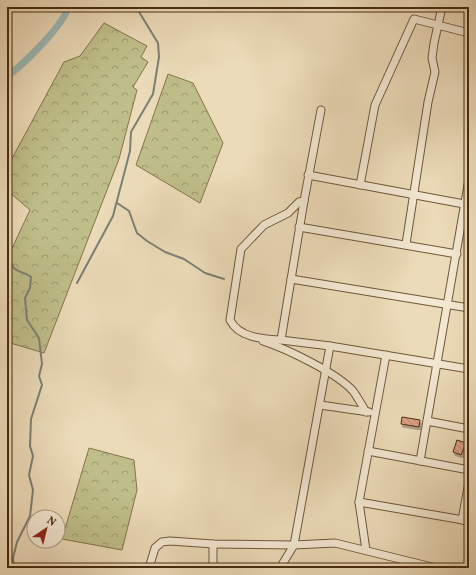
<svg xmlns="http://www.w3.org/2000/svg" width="476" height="575" viewBox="0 0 476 575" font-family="Vollkorn,serif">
  <defs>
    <pattern id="forest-crowns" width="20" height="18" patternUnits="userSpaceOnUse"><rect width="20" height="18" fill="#bfbe8a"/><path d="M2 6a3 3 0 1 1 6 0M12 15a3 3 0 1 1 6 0" fill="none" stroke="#9d9b6f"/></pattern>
    <pattern id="building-back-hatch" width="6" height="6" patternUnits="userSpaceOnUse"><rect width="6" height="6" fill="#e0a289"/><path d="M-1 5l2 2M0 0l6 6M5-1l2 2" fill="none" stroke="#b8846e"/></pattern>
    <filter id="shadow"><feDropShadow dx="1.5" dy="3" stdDeviation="0" flood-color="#0004"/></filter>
  </defs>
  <rect width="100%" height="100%" fill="#ecdbb9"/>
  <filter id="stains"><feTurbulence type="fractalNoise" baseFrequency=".005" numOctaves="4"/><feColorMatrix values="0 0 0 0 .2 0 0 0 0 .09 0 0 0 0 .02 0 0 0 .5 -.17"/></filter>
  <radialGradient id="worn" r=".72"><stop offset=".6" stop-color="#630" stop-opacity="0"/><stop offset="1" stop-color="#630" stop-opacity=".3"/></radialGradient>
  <g fill="url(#forest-crowns)" stroke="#84744c">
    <path d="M104 23 147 46 141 57 148 62 133 87 137 90 119 159 44 353 7 342V259L30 210 7 190 9 164 64 62 80 56Z"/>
    <path d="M168 74 193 83 223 143 200 203 136 165Z"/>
    <path d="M89 448 134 460 137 490 122 550 62 539Z"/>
  </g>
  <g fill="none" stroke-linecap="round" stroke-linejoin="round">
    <g stroke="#7a8075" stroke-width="2">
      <path d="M117 203 129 211 137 233 147 241 165 252 184 259 205 273 224 279"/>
      <path d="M7 247C10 253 10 264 14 268 19 273 25 272 31 277L30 288 25 298 27 320 39 338 42 364 39 376 42 385 31 419 30 446 33 456 29 475 33 490 30 516 17 542 13 558 14 568"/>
      <path d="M77 283 113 216 130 151 131 132 153 94 159 57 158 43 136 7"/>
    </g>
    <path stroke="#9cb9b9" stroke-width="7" d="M7 76C22 66 64 25 68 7"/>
  </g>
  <g fill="url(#building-back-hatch)" stroke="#482b0f" filter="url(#shadow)">
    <path d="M402 417 420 420 419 427 401 424Z"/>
    <path d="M457 440 466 443 461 455 453 452Z"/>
  </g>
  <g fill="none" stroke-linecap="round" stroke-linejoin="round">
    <g stroke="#71573a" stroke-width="9">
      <g id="minor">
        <path d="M321 110 304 201 281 340 330 346 469 369"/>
        <path d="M308 175 464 204"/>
        <path d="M360 185 375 105 414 19 469 33"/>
        <path d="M299 227 457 254"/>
        <path d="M406 244 428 102 435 72 432 58 434 43 442 7"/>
        <path d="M291 279 469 308"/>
        <path d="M281 340C263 339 239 338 230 320L241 249 264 225 288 213 299 202 304 201"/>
        <path d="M263 341C287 349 337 373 353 391 358 398 362 405 366 412"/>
        <path d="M320 405 369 412"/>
        <path d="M427 421 469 429"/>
        <path d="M368 451 469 470"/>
        <path d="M420 461 469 179"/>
        <path d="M359 502 469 521"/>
        <path d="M462 520 469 482"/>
        <path d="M213 544V568"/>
        <path d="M366 550 359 502 386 355"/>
        <path d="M149 568 155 548 162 542 170 541 213 544 294 545 335 543 436 568"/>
        <path d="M280 568 294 545 330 346"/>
      </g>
    </g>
    <use href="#minor" stroke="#f3e8d2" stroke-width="7"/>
  </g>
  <rect width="476" height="575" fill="none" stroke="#ecdbb9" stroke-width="24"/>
  <rect x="8" y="8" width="460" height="559" fill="none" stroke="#482b0f" stroke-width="2"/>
  <rect x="12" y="12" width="452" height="551" fill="none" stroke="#482b0f"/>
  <g transform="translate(46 529) rotate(35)"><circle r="19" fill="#f3e8d2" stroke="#af9c84"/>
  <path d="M0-3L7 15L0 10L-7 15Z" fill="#8f2418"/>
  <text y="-6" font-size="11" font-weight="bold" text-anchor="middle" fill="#482b0f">N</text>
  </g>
  <rect width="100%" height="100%" filter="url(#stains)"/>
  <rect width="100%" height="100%" fill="url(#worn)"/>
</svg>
